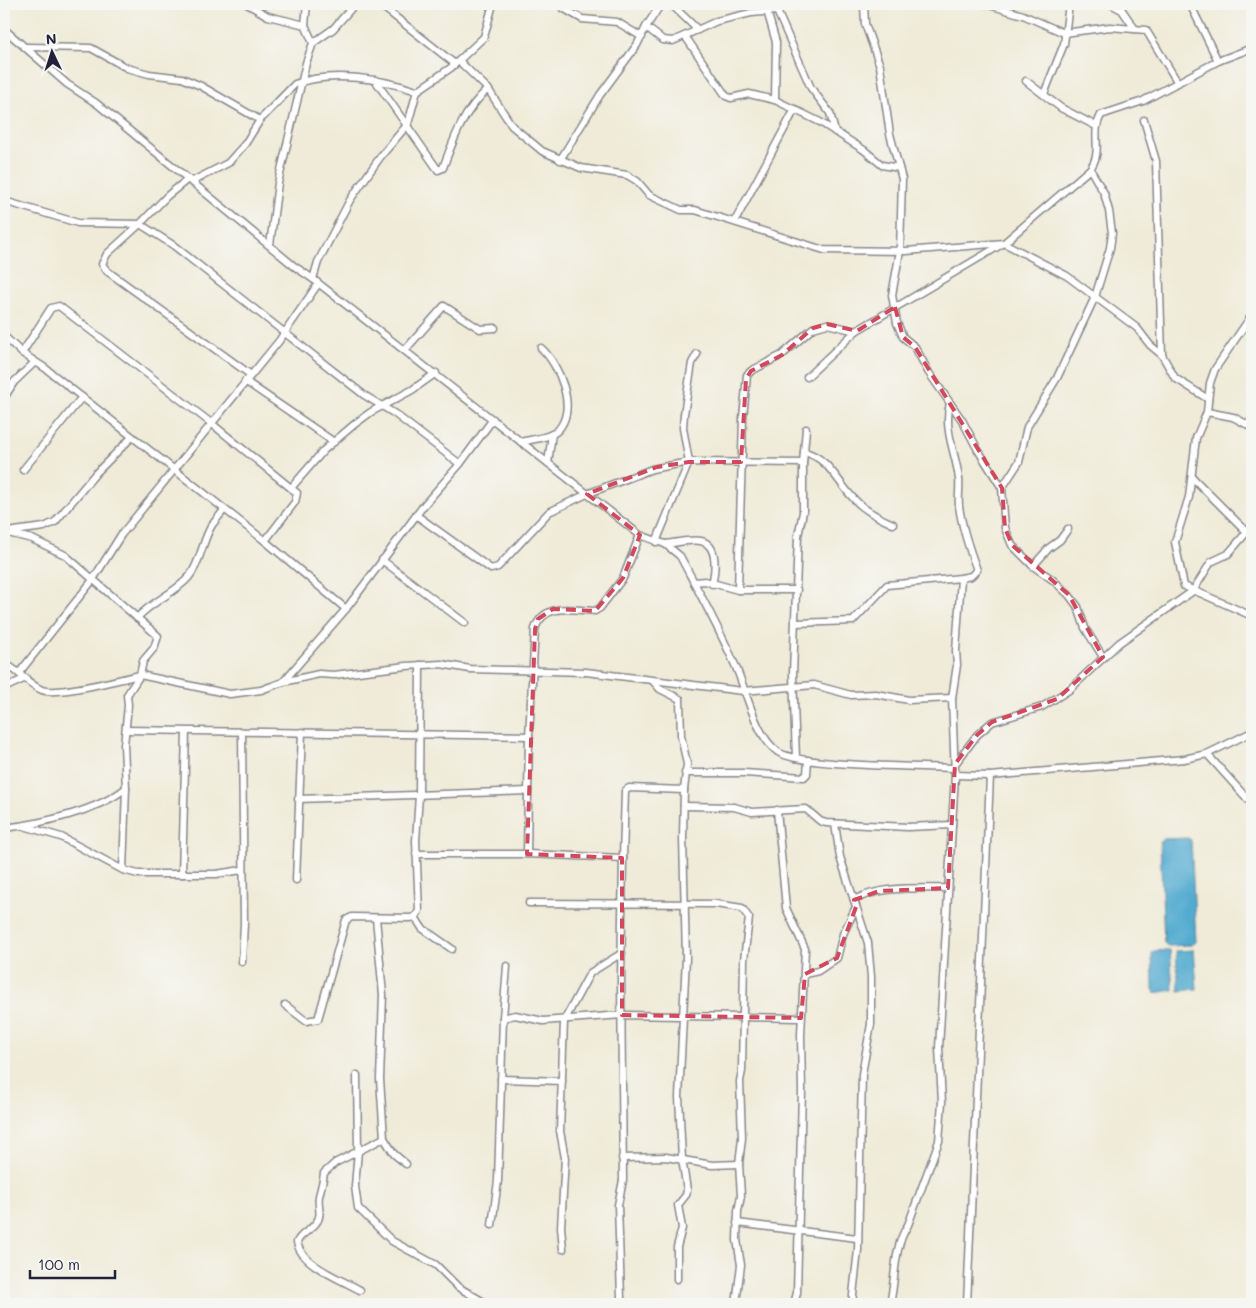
<svg xmlns="http://www.w3.org/2000/svg" width="1256" height="1308" viewBox="0 0 1256 1308" font-family="Mali,sans-serif">
  <rect width="100%" height="100%" fill="#f6f6f2"/>
  <filter id="ink" filterUnits="userSpaceOnUse"><feTurbulence type="fractalNoise" baseFrequency=".02" numOctaves="2"/><feDisplacementMap in="SourceGraphic" scale="10" xChannelSelector="R" yChannelSelector="G"/><feConvolveMatrix kernelMatrix="1 2 1 2 8 2 1 2 1" color-interpolation-filters="sRGB"/></filter>
  <filter id="wash" filterUnits="userSpaceOnUse"><feTurbulence type="fractalNoise" baseFrequency=".0096" numOctaves="4" result="noise"/><feDisplacementMap in="SourceGraphic" scale="20" xChannelSelector="R" yChannelSelector="G"/><feGaussianBlur stdDeviation="1.12" result="paint"/><feColorMatrix in="noise" values="0 0 0 0 0 0 0 0 0 0 0 0 0 0 0 0 0 1.4 0 .05"/><feComposite in="paint" operator="in"/></filter>
  <g filter="url(#wash)">
    <rect width="100%" height="100%" fill="#efebd8"/>
    <g fill="#52abd0" stroke="#3a6686">
      <path d="M1188 838 1191 840 1196 942 1192 945 1168 946 1164 943 1160 842 1163 839Z"/>
      <path d="M1170 950 1173 990 1155 993 1153 989 1152 954 1154 951Z"/>
      <path d="M1194 950 1197 989 1179 991 1176 951Z"/>
    </g>
  </g>
  <g filter="url(#ink)">
    <g fill="none" stroke-linecap="round" stroke-linejoin="round">
      <g stroke="#88868a" stroke-width="9">
        <g id="street">
          <path d="M247 4 268 16 305 25 313 43"/>
          <path d="M379 4 455 64"/>
          <path d="M561 4 563 8 582 19 617 22 642 37"/>
          <path d="M671 4 698 30"/>
          <path d="M765 4 776 42 775 100"/>
          <path d="M864 4 865 24 880 66 890 134 902 179 900 251 892 295 897 323 903 337 915 347 929 373 962 420 978 450 1002 488 1005 528 1012 545 1033 566 1053 580 1069 595 1078 607 1085 628 1103 657"/>
          <path d="M986 4 1023 15 1064 33 1110 27 1146 30 1178 83"/>
          <path d="M1111 4 1122 10 1135 29"/>
          <path d="M1190 4 1218 61"/>
          <path d="M777 11 811 88 830 113 835 132"/>
          <path d="M305 25 307 4"/>
          <path d="M646 27 661 4"/>
          <path d="M4 29 67 84 96 103 294 266 313 279 640 535 665 544 680 556C699 592 719 628 735 665 746 689 755 736 778 752 801 767 922 766 955 768"/>
          <path d="M685 36 726 96 731 98 749 94 775 100 820 122 864 150 882 165 899 168"/>
          <path d="M26 47 91 48 127 68 149 74 182 78 201 86 260 120"/>
          <path d="M459 61 488 89 512 126 542 151 581 168 627 175 637 181 649 195 681 210H695L824 250 906 251 1004 243 1067 276 1137 328 1150 345 1162 355 1175 378 1208 399"/>
          <path d="M375 80 438 170 443 168C454 138 464 110 488 89"/>
          <path d="M1026 81 1061 108 1096 126"/>
          <path d="M1044 94 1064 44 1069 4"/>
          <path d="M1144 120 1156 161 1162 355"/>
          <path d="M560 160 600 95 637 45 646 27 663 40 673 41 717 21 751 13 777 11 785 4"/>
          <path d="M191 182 228 163 245 144 260 120 295 84C332 70 381 79 417 91L452 67 484 37 493 4"/>
          <path d="M4 201 78 223 140 224 167 196 188 179"/>
          <path d="M735 221 795 109"/>
          <path d="M270 245 278 183 306 63 313 43 333 29 355 4"/>
          <path d="M313 279 318 262 350 200 381 156 408 124 417 91"/>
          <path d="M1252 315 1215 369 1210 383 1207 412 1196 438 1189 497 1175 542 1184 586 1252 616"/>
          <path d="M4 336 22 353 45 368 265 541 346 609"/>
          <path d="M405 350 444 306 480 329 495 328"/>
          <path d="M22 353 51 308 59 306 211 423 297 493 295 502 265 541"/>
          <path d="M251 375 107 271 102 264 107 254 140 224 173 245 364 395 395 414 460 464"/>
          <path d="M807 377 856 331"/>
          <path d="M245 381 334 442"/>
          <path d="M4 398 14 382 35 362"/>
          <path d="M1207 412 1233 417 1252 427"/>
          <path d="M521 442C532 439 551 438 558 430 578 408 559 364 541 348"/>
          <path d="M804 452C828 457 838 483 854 499 865 511 879 518 893 524"/>
          <path d="M548 463 552 434"/>
          <path d="M803 463 806 429"/>
          <path d="M23 470 82 397"/>
          <path d="M1192 477 1247 532"/>
          <path d="M291 488 324 450 356 423 371 412 412 390 436 373"/>
          <path d="M1002 488 1019 462 1027 427 1057 378 1095 297 1110 248 1112 233 1109 211 1104 193 1090 169"/>
          <path d="M416 515 491 569 498 567 549 512 587 494 652 469 689 462 803 463V512L798 536 793 674 796 758"/>
          <path d="M4 532 32 539 65 555 158 636 154 648 143 661 140 675C120 679 58 696 42 690 28 684 18 670 4 663"/>
          <path d="M7 532 44 527 55 522 96 473 132 437"/>
          <path d="M656 542 689 462 683 428 684 414 692 363 697 354"/>
          <path d="M665 544C676 543 691 539 701 541 719 545 715 572 712 584"/>
          <path d="M382 560 465 623"/>
          <path d="M1033 566 1049 548 1060 540 1068 529"/>
          <path d="M694 582 705 581 738 590H797"/>
          <path d="M738 590 743 418 747 375 751 371 782 355 813 328 827 324 856 331 1004 243 1090 169C1104 150 1090 135 1101 115L1143 101 1218 61 1252 48"/>
          <path d="M137 618C152 601 174 594 189 577 201 562 202 541 212 525 216 520 220 515 224 510"/>
          <path d="M796 623 853 621 887 585 961 578 971 576 977 570C969 549 962 528 959 506 958 497 960 488 959 479 956 453 943 430 950 403"/>
          <path d="M19 673 92 581 121 535 279 341 318 284"/>
          <path d="M653 681 660 689 680 699 681 736 687 764 684 790 683 838 686 958 679 1097 682 1159 687 1190 686 1195 678 1205 682 1228 677 1247V1279"/>
          <path d="M283 682 346 609 424 505 460 464 493 419"/>
          <path d="M4 688 26 678"/>
          <path d="M126 730 529 736"/>
          <path d="M242 732 244 923 242 962"/>
          <path d="M1207 754 1252 804"/>
          <path d="M955 764 977 735 992 722 1042 707 1069 690 1119 643 1193 591 1211 562 1228 554 1252 526"/>
          <path d="M685 773H744L804 777 807 774 808 760"/>
          <path d="M955 775 990 776 1184 759 1207 754 1252 732"/>
          <path d="M298 799 528 791"/>
          <path d="M684 806 734 807 752 812 806 809 820 821 826 823 908 827 952 825"/>
          <path d="M777 810 786 908 805 949 801 1035 802 1090 797 1293 794 1304"/>
          <path d="M835 824 840 857 868 943 871 977V1024L862 1074 858 1250 852 1304"/>
          <path d="M24 826 61 837 123 870 138 874H216L242 870"/>
          <path d="M4 828C40 824 98 811 126 788L124 745 128 705 127 695 140 675 230 694 261 690 283 682 319 674 334 675 406 666 441 664 470 669 586 672 743 691 814 685 851 695 876 694 909 700 952 698"/>
          <path d="M416 854H527L623 858 621 978 623 1180 618 1205 621 1298"/>
          <path d="M527 854 529 736 535 629C544 602 572 610 595 611L600 608 623 578 640 535"/>
          <path d="M623 858 625 791 629 788 684 790"/>
          <path d="M123 870 126 788"/>
          <path d="M182 874 186 732"/>
          <path d="M296 880 302 732"/>
          <path d="M854 900C883 885 917 889 948 888"/>
          <path d="M529 903 716 904 742 908 749 918 744 960 742 1071 740 1081 742 1138 739 1164 741 1196 738 1211 737 1240 741 1265 736 1304"/>
          <path d="M415 917 422 928 452 949"/>
          <path d="M376 918 383 995 380 1079 384 1138 394 1154 406 1164"/>
          <path d="M805 974 818 971 837 958 843 934 856 907"/>
          <path d="M285 1005 306 1021 318 1019 346 920 352 917 410 918 415 917 419 911 416 841 419 795 420 665"/>
          <path d="M503 1018 507 966"/>
          <path d="M357 1075 358 1151 355 1186 358 1208 392 1241 436 1265 458 1287 487 1304"/>
          <path d="M501 1079 562 1081"/>
          <path d="M622 1158 666 1157 712 1165 739 1164"/>
          <path d="M737 1223 857 1238"/>
          <path d="M492 1225 498 1181 503 1018 515 1015 543 1021 622 1015 801 1018"/>
          <path d="M563 1249 561 1227 565 1158 560 1131 564 1021 590 973 622 953"/>
          <path d="M360 1290C342 1280 300 1264 297 1242 301 1233 310 1231 316 1223 323 1215 317 1205 319 1196 321 1188 323 1181 324 1173L335 1163 384 1138"/>
          <path d="M890 1304C896 1278 893 1248 908 1225L939 1141 942 1102 939 1048 955 775 952 698 957 665 956 651 961 578"/>
          <path d="M967 1304 990 776"/>
        </g>
      </g>
      <use href="#street" stroke="#fff" stroke-width="6"/>
    </g>
  </g>
  <path fill="none" stroke="#d1495b" stroke-width="4" stroke-dasharray="10 6" stroke-linejoin="round" d="M895 307 903 337 915 347 1002 488 1005 528 1012 545 1069 595 1103 657 1057 699 992 722 977 735 955 764 948 888 879 891 854 900 856 907 837 958 805 974 801 1018 622 1015V858L527 854 535 629 538 619 553 609 595 611 623 578 640 535 587 494 657 467 689 462H741L746 379 751 371 782 355 813 328 827 324 857 331Z"/>
  <rect width="1256" height="1308" fill="none" stroke="#f6f6f2" stroke-width="20"/>
  <g transform="translate(52 52) rotate(356)" stroke="#f6f6f2" stroke-width="4" paint-order="stroke">
  <path d="M0-4L9 19L0 12L-9 19Z" fill="#22223b"/>
  <text y="-8" font-size="14" font-weight="bold" text-anchor="middle" fill="#22223b">N</text>
  </g>
  <path d="M30 1270v8h85v-8" fill="none" stroke="#22223b" stroke-width="2.5"/>
  <text x="38" y="1270" font-size="15" fill="#22223b" stroke="#f6f6f2" stroke-width="4" paint-order="stroke">100 m</text>
</svg>
